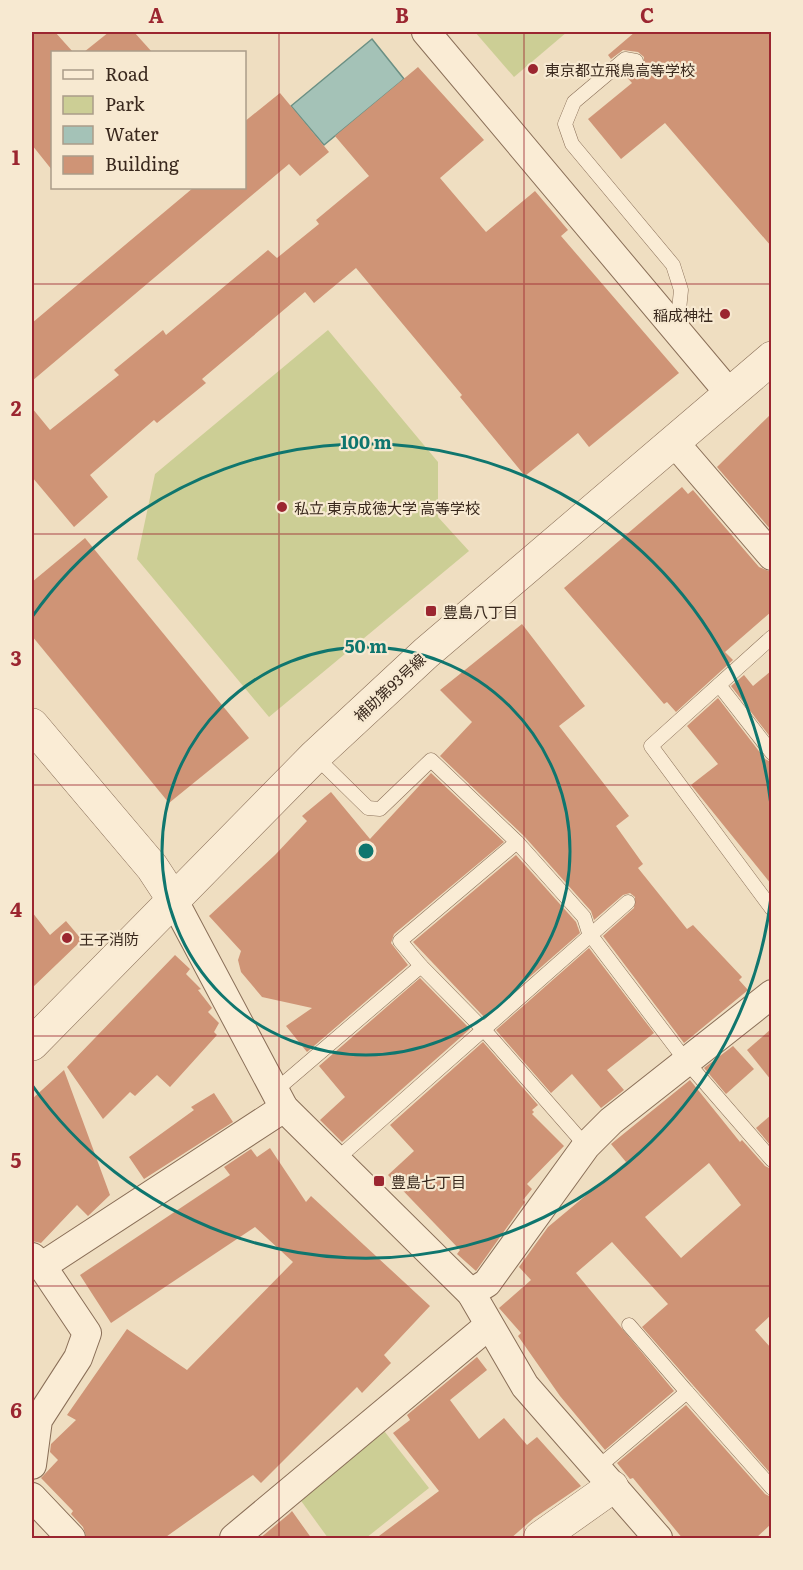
<svg xmlns="http://www.w3.org/2000/svg" width="803" height="1570" viewBox="0 0 803 1570" font-family="Literata,'Noto Sans JP',serif">
  <rect width="100%" height="100%" fill="#efdec1"/>
  <g fill="#ccce95">
    <path d="M475 32H567L514 77Z"/>
    <path d="M328 330 438 462V517L469 551 269 717 137 559 155 474Z"/>
    <path d="M381 1427 429 1488 366 1538H328L299 1498Z"/>
  </g>
  <path fill="#a4c2b7" stroke="#6b9084" stroke-width="1.5" d="M372 39 404 79 324 145 291 106Z"/>
  <g fill="#cf9476" fill-rule="evenodd">
    <path d="M32 32H55L73 52H52V170L32 145Z"/>
    <path d="M109 32H134L152 52H84Z"/>
    <path d="M635 32H771V246L665 123 621 159 588 119 632 83 623 73 628 69 638 70 643 66 644 57 638 52 623 50 611 59 608 55Z"/>
    <path d="M418 67 484 140 440 178 486 232 535 191 568 230 561 236 679 373 589 447 578 433 525 476 460 397 462 395 356 268 314 303 305 292 202 379 206 383 157 423 154 420 90 475 108 497 74 527 32 477V408L50 430 119 375 114 370 163 330 166 335 268 250 277 258 319 224 316 220 369 176 335 136Z"/>
    <path d="M280 93 329 152 300 176 289 164 32 381V323L193 188H244V122Z"/>
    <path d="M771 414V530L717 467Z"/>
    <path d="M682 487 688 494 693 490 759 567 771 572V612L725 652 733 660 676 712 667 702 664 704 564 588Z"/>
    <path d="M85 538 249 738 169 803 32 636V582Z"/>
    <path d="M522 624 585 706 559 726 629 816 616 826 643 864 638 868 687 929 693 925 742 977 739 980 748 990 684 1043 603 936 634 908 635 897 630 893 623 895 594 920 591 911 524 836 440 756 472 722 440 690Z"/>
    <path d="M771 671V738L731 686 744 675 753 686Z"/>
    <path d="M718 698 765 759 771 762V884L691 785 718 764 687 726Z"/>
    <path d="M431 773 504 842 394 934 391 943 408 965 307 1052 286 1026 312 1008 262 997 241 972 238 960 241 951 209 916 275 855 307 821 302 816 331 792 370 839Z"/>
    <path d="M516 855 576 922 580 933 484 1017 413 942Z"/>
    <path d="M32 912 50 935 66 921 82 940 32 988Z"/>
    <path d="M589 948 654 1033 607 1070 624 1090 601 1108 572 1074 551 1093 496 1030Z"/>
    <path d="M175 955 190 969 186 974 201 989 198 990 212 1008 208 1012 219 1023 214 1032 217 1035 170 1087 157 1075 135 1096 130 1092 103 1119 67 1067Z"/>
    <path d="M420 978 470 1029 342 1142 320 1120 345 1097 319 1066Z"/>
    <path d="M771 1029V1080L747 1050Z"/>
    <path d="M483 1042 538 1105 532 1110 534 1112 532 1114 564 1146 527 1184 532 1189 523 1200 525 1202 476 1271 457 1254 460 1250 388 1175 414 1151 390 1125Z"/>
    <path d="M733 1046 754 1069 726 1094 704 1068Z"/>
    <path d="M64 1070 110 1195 88 1216 77 1205 41 1243 32 1241V1099Z"/>
    <path d="M690 1080 740 1142 742 1140 765 1166 771 1169V1315L755 1330 771 1348V1474L642 1327 668 1304 612 1242 576 1273 674 1391 605 1450 560 1396 518 1336 521 1333 499 1308 531 1280 519 1267 548 1227 626 1162 611 1144ZM709 1163 741 1205 681 1258 645 1217Z"/>
    <path d="M214 1093 233 1122 144 1179 129 1157 194 1110 191 1107Z"/>
    <path d="M771 1115V1146L756 1128Z"/>
    <path d="M270 1148 306 1202 311 1196 430 1306 384 1355 391 1363 362 1393 357 1387 261 1483 253 1475 163 1539H87L83 1527 71 1514 73 1511 41 1478 58 1460 50 1452 51 1444 76 1420 67 1415 127 1329 187 1370 293 1262 255 1227 111 1323 80 1275 230 1175 224 1167 251 1149 257 1157Z"/>
    <path d="M477 1357 487 1370 450 1400 479 1439 504 1418 527 1445 537 1437 581 1486 534 1518 510 1539H375L439 1491 393 1433 410 1420 407 1415Z"/>
    <path d="M686 1405 765 1494 771 1497V1524L755 1539H683L633 1478 630 1479 617 1463Z"/>
    <path d="M292 1511 312 1539H259L289 1514Z"/>
  </g>
  <g fill="none" stroke-linecap="round" stroke-linejoin="round">
    <g stroke="#8a6f58" stroke-width="15">
      <g id="service">
        <path d="M636 61 625 59 574 102 565 124 572 144 673 265 681 290 677 330"/>
        <path d="M772 637 651 746 772 909"/>
        <path d="M719 685 772 753"/>
        <path d="M315 756 368 808 380 809 431 760 517 842 584 917 589 933 686 1061 772 1160"/>
        <path d="M421 966 485 1031 586 1146"/>
        <path d="M275 1091 421 966 400 941 517 842"/>
        <path d="M337 1159 628 902"/>
        <path d="M687 1392 772 1488"/>
        <path d="M596 1469 687 1392 629 1325"/>
      </g>
    </g>
    <g stroke="#8a6f58" stroke-width="30">
      <g id="minor">
        <path d="M426 32 730 394"/>
        <path d="M674 442 772 556"/>
        <path d="M173 899 284 1108 471 1293 525 1386 658 1538"/>
        <path d="M32 1257 42 1266 87 1333 78 1358 38 1420 32 1465"/>
        <path d="M42 1266 284 1108"/>
        <path d="M471 1293 487 1283 586 1146 611 1121 772 994"/>
        <path d="M32 1497 71 1538"/>
        <path d="M234 1538 488 1326"/>
      </g>
    </g>
    <g stroke="#8a6f58" stroke-width="34">
      <g id="tertiary">
        <path d="M32 725 152 867 173 899"/>
        <path d="M32 1044 315 756 426 653 772 358"/>
        <path d="M540 1538 612 1487"/>
      </g>
    </g>
    <use href="#service" stroke="#faecd5" stroke-width="14"/>
    <use href="#minor" stroke="#faecd5" stroke-width="28"/>
    <use href="#tertiary" stroke="#faecd5" stroke-width="33"/>
  </g>
  <path fill="none" stroke="#9b2630" stroke-width="1.5" stroke-opacity="0.55" d="M279 32V1538M524 32V1538M32 284H772M32 534H772M32 785H772M32 1036H772M32 1286H772"/>
  <g fill="none" stroke="#0f766e" stroke-width="3">
    <circle cx="366" cy="851" r="204"/>
    <path d="M771 897A408 408 0 0 1 32 1085M32 617A408 408 0 0 1 771 805"/>
  </g>
  <g fill="#9b2630" stroke="#f7e9d1" stroke-width="2">
    <circle cx="533" cy="69" r="6"/>
    <circle cx="725" cy="314" r="6"/>
    <circle cx="282" cy="507" r="6"/>
    <rect x="425" y="605" width="12" height="12" rx="3"/>
    <circle cx="67" cy="938" r="6"/>
    <rect x="373" y="1175" width="12" height="12" rx="3"/>
  </g>
  <g text-anchor="middle" dominant-baseline="central" stroke-width="4.5" stroke-linejoin="round" paint-order="stroke">
    <g font-size="15" fill="#39281d" stroke="#f7e9d1" text-anchor="start">
      <text x="545" y="69">東京都立飛鳥高等学校</text>
      <text x="713" y="314" text-anchor="end">稲成神社</text>
      <text x="294" y="507">私立 東京成徳大学 高等学校</text>
      <text x="443" y="611">豊島八丁目</text>
      <text x="79" y="938">王子消防</text>
      <text x="391" y="1181">豊島七丁目</text>
    </g>
    <g font-size="15" fill="#39281d" stroke="#f7e9d1">
      <text transform="translate(389 687) rotate(-43)">補助第93号線</text>
    </g>
  </g>
  <circle cx="366" cy="851" r="9" fill="#0f766e" stroke="#f7e9d1" stroke-width="3"/>
  <g font-size="18" text-anchor="middle" font-weight="bold" fill="#0f766e" stroke="#f7e9d1" stroke-width="4.5" stroke-linejoin="round" paint-order="stroke">
    <text x="366" y="449">100 m</text>
    <text x="366" y="653">50 m</text>
  </g>
  <rect width="803" height="1570" fill="none" stroke="#f7e9d1" stroke-width="66"/>
  <rect x="51" y="51" width="195" height="138" fill="#f7e9d1" stroke="#ab9c89" stroke-width="1.5"/>
  <rect x="63" y="70" width="30" height="9" fill="#faecd5" stroke="#ab9c89" stroke-width="1.5"/>
  <text x="105" y="81" font-size="18" fill="#39281d">Road</text>
  <rect x="63" y="96" width="30" height="18" fill="#ccce95" stroke="#ab9c89" stroke-width="1.5"/>
  <text x="105" y="111" font-size="18" fill="#39281d">Park</text>
  <rect x="63" y="126" width="30" height="18" fill="#a4c2b7" stroke="#ab9c89" stroke-width="1.5"/>
  <text x="105" y="141" font-size="18" fill="#39281d">Water</text>
  <rect x="63" y="156" width="30" height="18" fill="#cf9476" stroke="#ab9c89" stroke-width="1.5"/>
  <text x="105" y="171" font-size="18" fill="#39281d">Building</text>
  <rect x="33" y="33" width="737" height="1504" fill="none" stroke="#9b2630" stroke-width="2"/>
  <g font-size="20" text-anchor="middle" font-weight="bold" fill="#9b2630">
    <text x="156" y="23">A</text>
    <text x="402" y="23">B</text>
    <text x="647" y="23">C</text>
    <text x="16" y="165">1</text>
    <text x="16" y="416">2</text>
    <text x="16" y="666">3</text>
    <text x="16" y="917">4</text>
    <text x="16" y="1168">5</text>
    <text x="16" y="1418">6</text>
  </g>
</svg>
